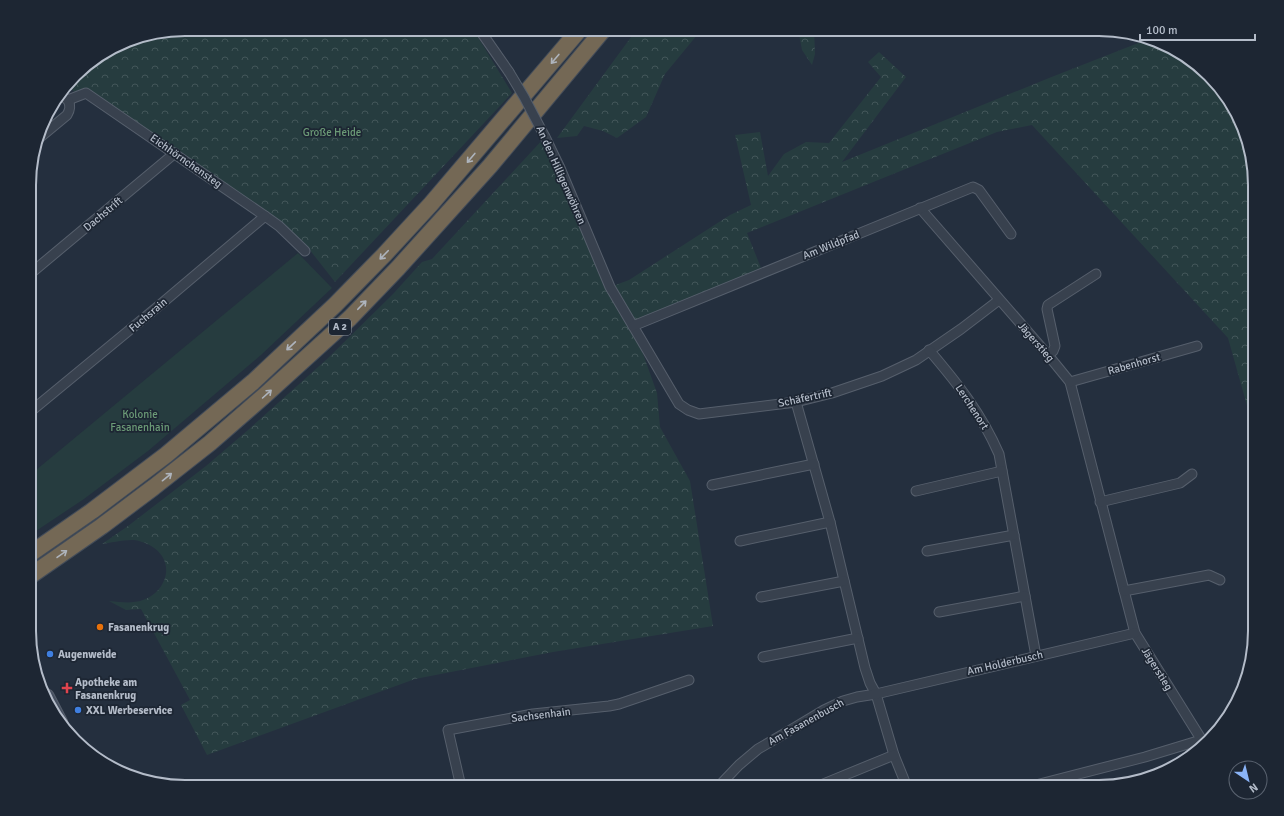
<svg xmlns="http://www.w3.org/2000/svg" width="1284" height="816" viewBox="0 0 1284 816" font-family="Signika,sans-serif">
  <defs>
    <pattern id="forest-crowns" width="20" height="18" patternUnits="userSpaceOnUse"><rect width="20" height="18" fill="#263c3f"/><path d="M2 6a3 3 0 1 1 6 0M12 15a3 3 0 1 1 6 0" fill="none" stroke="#435659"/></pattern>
  </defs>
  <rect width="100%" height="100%" fill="#242f3e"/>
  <g fill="url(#forest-crowns)">
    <path d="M185 29H473L512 93 335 282 309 249 267 213 178 150 175 153 86 93 68 100 74 91 67 87 82 68 125 41Z"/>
    <path d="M637 29H702L665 74 646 117 617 138 603 131 584 126 577 136 557 138Z"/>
    <path d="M798 29H814L815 54 812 65 802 50Z"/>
    <path d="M1151 38 1186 55 1234 107 1255 175V434L1228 338 1032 125 997 132 747 233 763 273 633 326 657 393 660 427 690 481 713 626 553 652 415 679 207 755 181 705 190 700 141 609 126 610 109 601C121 602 132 604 143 600 161 594 173 573 162 556 157 548 147 543 139 541 130 538 111 543 102 544L128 526 206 466 248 430 327 359 393 294 422 262 432 259 545 137 610 287 629 280 730 215 751 205 735 135 760 132 768 176 784 154 806 142 829 143 881 77 868 62 879 52 906 77 842 162 1049 78Z"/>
  </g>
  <path fill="#263c3f" d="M298 253 332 288 261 355 148 451 84 499 30 535V475Z"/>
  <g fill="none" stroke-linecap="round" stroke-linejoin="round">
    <g stroke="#565f6c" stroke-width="11">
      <g id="minor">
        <path d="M479 29 509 72"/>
        <path d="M61 95 68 100 86 93 265 216 279 226 305 251"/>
        <path d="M545 137 560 168 610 287 679 404 688 410 699 414 796 402 832 393 882 376 916 360 961 329 999 300"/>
        <path d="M38 139 67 115C70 110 71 106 68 100"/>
        <path d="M920 208 1048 355 1070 382 1135 633 1203 742"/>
        <path d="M30 274 175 153"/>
        <path d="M633 326 973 187 979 190 1011 234"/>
        <path d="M929 350C958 384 981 413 999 454L1036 656"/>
        <path d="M1048 355 1053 351 1055 346 1047 309 1048 305 1096 274"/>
        <path d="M1070 382 1197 346"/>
        <path d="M796 402 830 522 865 668 870 683 876 694 894 755 907 787"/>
        <path d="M30 412 161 304 265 216"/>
        <path d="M712 485 814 464"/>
        <path d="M916 491 1002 471"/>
        <path d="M1100 502 1180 483 1192 474"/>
        <path d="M740 541 830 522"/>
        <path d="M927 551 1014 535"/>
        <path d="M1124 591 1209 575 1220 580"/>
        <path d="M761 597 844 581"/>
        <path d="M939 612 1025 596"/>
        <path d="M763 657 858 638"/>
        <path d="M461 787 448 730 533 714 609 706 619 704 689 680"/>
        <path d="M718 787 739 765 758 749 794 728 824 710 843 701 857 697 876 694 1135 633"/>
        <path d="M816 787 894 755"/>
        <path d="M1028 787 1145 757 1201 740"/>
      </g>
    </g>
    <g stroke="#565f6c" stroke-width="15">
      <path id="secondary" d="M47 696 61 723"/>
    </g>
    <g stroke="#434c59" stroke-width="18">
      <g id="motorway">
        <path d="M30 554 92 511 166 455 253 382 335 305 384 255 431 204 580 29"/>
        <path d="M30 576 102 526 154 487 210 443 264 396 350 318 398 268 490 166 604 29"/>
      </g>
    </g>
    <use href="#minor" stroke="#38414e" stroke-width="9"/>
    <use href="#secondary" stroke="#465061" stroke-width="13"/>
    <use href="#motorway" stroke="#746855" stroke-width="16"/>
    <g stroke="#565f6c" stroke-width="11" stroke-linecap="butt">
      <path id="minor-bridge" d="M509 72 524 97 545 137"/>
    </g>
    <use href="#minor-bridge" stroke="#38414e" stroke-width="9"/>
  </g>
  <defs><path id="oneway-shaft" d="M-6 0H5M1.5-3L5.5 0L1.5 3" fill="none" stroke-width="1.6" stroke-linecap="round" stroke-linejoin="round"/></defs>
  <g stroke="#aeb4bd">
    <use href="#oneway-shaft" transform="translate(555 59) rotate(130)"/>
    <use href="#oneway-shaft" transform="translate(471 158) rotate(130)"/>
    <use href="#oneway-shaft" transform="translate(384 255) rotate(134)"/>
    <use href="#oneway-shaft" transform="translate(362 305) rotate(-46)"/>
    <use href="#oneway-shaft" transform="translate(291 346) rotate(137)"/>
    <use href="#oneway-shaft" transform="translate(267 394) rotate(-42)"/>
    <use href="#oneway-shaft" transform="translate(167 477) rotate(-39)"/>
    <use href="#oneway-shaft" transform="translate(62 554) rotate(-35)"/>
  </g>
  <circle fill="#e8710a" stroke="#1d2633" stroke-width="1.5" cx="100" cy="627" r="4"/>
  <g fill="#3f7fe0" stroke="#1d2633" stroke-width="1.5">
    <circle cx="50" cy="654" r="4"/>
    <circle cx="78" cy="710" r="4"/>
  </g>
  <path fill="#e0444e" stroke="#1d2633" stroke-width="1.5" d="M65 682h4v4h4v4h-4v4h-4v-4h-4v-4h4z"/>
  <g text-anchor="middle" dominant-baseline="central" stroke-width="3.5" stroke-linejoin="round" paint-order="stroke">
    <rect fill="#1d2633" stroke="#878f9c" stroke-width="1" x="329" y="319" width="22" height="16" rx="3"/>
    <g font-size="10" font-weight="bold" fill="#b4bcc9">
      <text x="340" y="327">A 2</text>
    </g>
    <g font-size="11" fill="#6b9a76" stroke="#1d2633">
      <text x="332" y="132">Große Heide</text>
      <text x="140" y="414">Kolonie<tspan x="140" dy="13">Fasanenhain</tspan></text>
    </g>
    <g font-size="11" fill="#b4bcc9" stroke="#1d2633">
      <text transform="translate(186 161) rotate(35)">Eichhörnchensteg</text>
      <text transform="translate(561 175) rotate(66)">An den Hilligenwöhren</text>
      <text transform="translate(103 214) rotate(-40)">Dachstrift</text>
      <text transform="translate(831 245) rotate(-22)">Am Wildpfad</text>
      <text transform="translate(148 315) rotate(-40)">Fuchsrain</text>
      <text transform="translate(1036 342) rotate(49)">Jägerstieg</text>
      <text transform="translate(1134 364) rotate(-16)">Rabenhorst</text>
      <text transform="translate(805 398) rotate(-12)">Schäfertrift</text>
      <text transform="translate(972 407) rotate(57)">Lerchenort</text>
      <text transform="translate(1005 663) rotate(-13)">Am Holderbusch</text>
      <text transform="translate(1157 669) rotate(58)">Jägerstieg</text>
      <text transform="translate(541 715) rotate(-7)">Sachsenhain</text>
      <text transform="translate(806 722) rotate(-29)">Am Fasanenbusch</text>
    </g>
    <g font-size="11" font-weight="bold" fill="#b4bcc9" stroke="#1d2633" text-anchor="start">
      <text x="108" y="627">Fasanenkrug</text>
      <text x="58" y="654">Augenweide</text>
      <text x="75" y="682">Apotheke am<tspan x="75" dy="13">Fasanenkrug</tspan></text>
      <text x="86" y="710">XXL Werbeservice</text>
    </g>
  </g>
  <path d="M0 0H1284V816H0ZM185 36H1099A149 149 0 0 1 1248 185V631A149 149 0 0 1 1099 780H185A149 149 0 0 1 36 631V185A149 149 0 0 1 185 36Z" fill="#1d2633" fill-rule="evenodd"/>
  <path fill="none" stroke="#b4bcc9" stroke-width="2" d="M185 36H1099A149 149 0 0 1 1248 185V631A149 149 0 0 1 1099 780H185A149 149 0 0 1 36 631V185A149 149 0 0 1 185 36Z"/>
  <g transform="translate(1248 780) rotate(145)"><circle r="19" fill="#1d2633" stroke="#59626f"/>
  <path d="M0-3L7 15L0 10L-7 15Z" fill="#8ab4f8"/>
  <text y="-6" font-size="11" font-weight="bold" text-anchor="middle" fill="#b4bcc9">N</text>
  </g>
  <path d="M1140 34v6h115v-6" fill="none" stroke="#b4bcc9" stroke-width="2"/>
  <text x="1146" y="34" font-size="12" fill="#b4bcc9" stroke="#1d2633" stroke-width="3" paint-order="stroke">100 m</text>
</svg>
